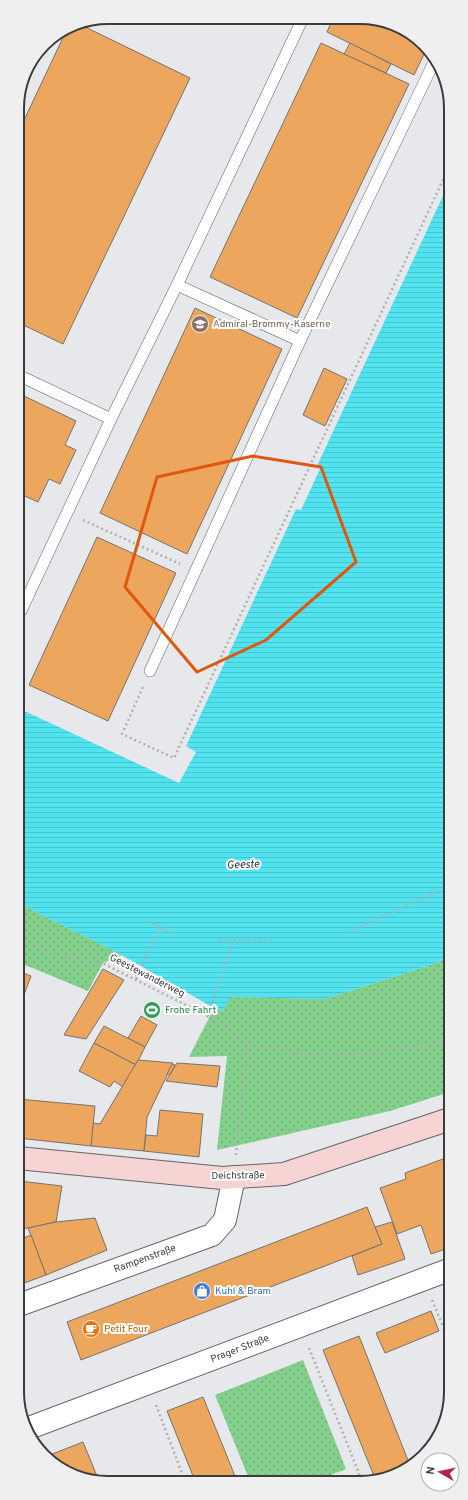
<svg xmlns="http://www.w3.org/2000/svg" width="468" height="1500" viewBox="0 0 468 1500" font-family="Overpass,sans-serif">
  <defs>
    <pattern id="park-dots" width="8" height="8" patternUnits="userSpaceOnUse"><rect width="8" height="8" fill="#83d08c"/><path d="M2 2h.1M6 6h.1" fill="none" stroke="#6caa74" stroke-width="1.8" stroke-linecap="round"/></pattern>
    <pattern id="water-rules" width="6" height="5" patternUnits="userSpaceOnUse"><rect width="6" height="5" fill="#51e4f0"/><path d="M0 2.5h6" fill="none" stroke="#48c4cf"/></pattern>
  </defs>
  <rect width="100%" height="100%" fill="#e7e8eb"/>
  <g fill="url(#park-dots)">
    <path d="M18 903 122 955 103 963 88 991 18 962Z"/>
    <path d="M450 954V1092L390 1111 217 1150 227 1056 189 1057 214 1008 223 1011 229 997 325 999 439 962Z"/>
    <path d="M303 1360 346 1469 315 1481H250L215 1395Z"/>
  </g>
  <path fill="url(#water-rules)" d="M449 183 450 954 439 962 325 999 230 997 223 1011 214 1008 118 953 18 903V708L179 783 196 752 186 746 296 509 301 510 320 469 317 466Z"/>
  <g fill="#eda65d" stroke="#757370">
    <path d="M333 18 378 19 425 44 427 48 414 75 327 32Z"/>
    <path d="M77 23 190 78 63 344 17 322V135L68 27Z"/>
    <path d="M321 43 409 84 297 318 210 277Z"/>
    <path d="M350 43 391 64 386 73 344 54Z"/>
    <path d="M195 308 282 349 187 554 100 513Z"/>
    <path d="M324 368 347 379 325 426 303 415Z"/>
    <path d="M18 393 76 421 65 445 76 450 60 484 49 479 38 502 18 493Z"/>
    <path d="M97 537 176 573 108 721 29 685Z"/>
    <path d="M103 969 124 980 86 1039 64 1035Z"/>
    <path d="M18 971 31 976 18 1011Z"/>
    <path d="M141 1016 157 1025 145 1047 128 1038Z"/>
    <path d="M104 1026 145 1047 136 1065 94 1043Z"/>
    <path d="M94 1043 136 1065 123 1087 114 1081 110 1087 79 1071Z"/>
    <path d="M138 1060 173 1063 147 1117 144 1151 91 1146 93 1123 100 1124Z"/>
    <path d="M177 1063 220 1066 217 1087 166 1081Z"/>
    <path d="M172 1064 175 1065 170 1075 167 1074Z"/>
    <path d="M18 1099 95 1106 91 1146 18 1138Z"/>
    <path d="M160 1110 203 1114 199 1157 144 1151 146 1135 157 1136Z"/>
    <path d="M451 1156V1247L431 1254 421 1225 397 1234 380 1188 406 1179 405 1173Z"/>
    <path d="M19 1181 62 1186 56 1222 28 1228 18 1229Z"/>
    <path d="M367 1207 382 1244 81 1360 67 1322Z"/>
    <path d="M95 1218 107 1250 46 1275 28 1228 56 1222Z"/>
    <path d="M392 1222 405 1259 358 1275 352 1256 382 1244 375 1227Z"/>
    <path d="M31 1235 46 1275 19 1285V1240Z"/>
    <path d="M451 1304V1325L443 1307Z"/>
    <path d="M431 1311 439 1331 385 1353 376 1333Z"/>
    <path d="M359 1336 409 1463 378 1481H376L323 1350Z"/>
    <path d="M203 1397 237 1481H195L167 1411Z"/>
    <path d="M83 1442 99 1481H90L48 1459 47 1456Z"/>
  </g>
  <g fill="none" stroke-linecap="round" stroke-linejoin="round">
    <g stroke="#646567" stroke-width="12">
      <g id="lane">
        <path d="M177 285 300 341"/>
        <path d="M18 375 111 419"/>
        <path d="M21 611 111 419 177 285 303 18"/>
        <path d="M150 671 300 341 434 62"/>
      </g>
    </g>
    <g stroke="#646567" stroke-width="24">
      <g id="street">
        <path d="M19 1305 212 1235 225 1220 234 1177"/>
        <path d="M29 1428 451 1269"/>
      </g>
    </g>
    <g stroke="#646567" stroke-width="24">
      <path id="secondary" d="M18 1158 222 1178 284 1174 450 1119"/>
    </g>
    <g stroke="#afb0b2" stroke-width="2.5" stroke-dasharray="2 3" stroke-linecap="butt">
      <path d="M83 520 180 564"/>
      <path d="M143 687 122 734 174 758 449 167"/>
      <path d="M148 921 173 934"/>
      <path d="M351 931 450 886"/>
      <path d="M18 939 45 952 74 958 100 962 204 1014 248 1044 316 1056 366 1054 411 1047 429 1046 450 1039"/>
      <path d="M219 940H272"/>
      <path d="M136 979 160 927"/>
      <path d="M208 1016 234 940"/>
      <path d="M236 1155 248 1044"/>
      <path d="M432 1300 451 1346"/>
      <path d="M309 1348 362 1481"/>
      <path d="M156 1405 185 1481"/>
    </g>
    <use href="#lane" stroke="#fff" stroke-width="11"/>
    <use href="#street" stroke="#fff" stroke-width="22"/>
    <use href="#secondary" stroke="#f7d4d4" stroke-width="22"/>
  </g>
  <path fill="none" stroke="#df580e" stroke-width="3" stroke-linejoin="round" d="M253 456 321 467 356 562 266 640 197 672 125 587 157 477Z"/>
  <defs>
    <g id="university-disc" transform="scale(0.9)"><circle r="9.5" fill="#8d6e63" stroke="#fff"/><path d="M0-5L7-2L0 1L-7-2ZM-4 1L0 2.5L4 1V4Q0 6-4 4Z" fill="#fff"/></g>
    <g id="stadium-disc" transform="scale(0.9)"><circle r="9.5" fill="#2e9e5b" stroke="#fff"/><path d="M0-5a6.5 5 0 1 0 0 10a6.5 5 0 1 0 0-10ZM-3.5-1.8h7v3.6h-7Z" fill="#fff"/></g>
    <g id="shop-disc" transform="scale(0.9)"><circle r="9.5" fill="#3f7fe0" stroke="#fff"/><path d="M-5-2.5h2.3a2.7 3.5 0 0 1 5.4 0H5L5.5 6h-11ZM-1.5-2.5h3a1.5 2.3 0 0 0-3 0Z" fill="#fff"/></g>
    <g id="cafe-disc" transform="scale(0.9)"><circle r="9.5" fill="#e8710a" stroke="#fff"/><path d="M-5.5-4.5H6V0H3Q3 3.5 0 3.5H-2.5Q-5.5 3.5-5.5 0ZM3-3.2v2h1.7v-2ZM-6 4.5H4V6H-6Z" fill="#fff"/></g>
  </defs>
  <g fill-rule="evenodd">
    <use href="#university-disc" x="200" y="324"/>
    <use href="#stadium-disc" x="152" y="1010"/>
    <use href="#shop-disc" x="202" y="1291"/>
    <use href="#cafe-disc" x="91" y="1329"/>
  </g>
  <g text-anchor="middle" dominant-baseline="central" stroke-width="4" stroke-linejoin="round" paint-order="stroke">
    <g font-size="10" fill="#785e54" stroke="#fff" text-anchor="start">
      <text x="213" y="324">Admiral-Brommy-Kaserne</text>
    </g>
    <g font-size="10" fill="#3b3c3d" stroke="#fff">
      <text transform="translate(147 976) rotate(27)">Geestewanderweg</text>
      <text transform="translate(238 1176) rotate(-1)">Deichstraße</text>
      <text transform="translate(145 1259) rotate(-20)">Rampenstraße</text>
      <text transform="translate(240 1349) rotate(-21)">Prager Straße</text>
    </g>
    <g font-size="10" fill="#27864d" stroke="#fff" text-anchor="start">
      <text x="165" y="1010">Frohe Fahrt</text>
    </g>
    <g font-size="10" fill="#366cbe" stroke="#fff" text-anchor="start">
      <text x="215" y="1291">Kuhl &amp; Bram</text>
    </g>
    <g font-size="10" fill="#c56008" stroke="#fff" text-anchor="start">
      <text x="104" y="1329">Petit Four</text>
    </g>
    <g font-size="11" font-style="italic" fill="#1b3335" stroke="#fff">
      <text transform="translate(243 865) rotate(-2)">Geeste</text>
    </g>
  </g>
  <path d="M0 0H468V1500H0ZM108 24H360A84 84 0 0 1 444 108V1392A84 84 0 0 1 360 1476H108A84 84 0 0 1 24 1392V108A84 84 0 0 1 108 24Z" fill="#efefef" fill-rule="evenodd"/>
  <path fill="none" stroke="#3b3c3d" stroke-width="2" d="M108 24H360A84 84 0 0 1 444 108V1392A84 84 0 0 1 360 1476H108A84 84 0 0 1 24 1392V108A84 84 0 0 1 108 24Z"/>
  <g transform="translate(440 1472) rotate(279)"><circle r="19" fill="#ffffff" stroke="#b1b1b1"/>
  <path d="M0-3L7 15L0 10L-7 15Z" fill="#b42348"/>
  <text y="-6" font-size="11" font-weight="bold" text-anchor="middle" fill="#3b3c3d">N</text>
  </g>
</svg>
